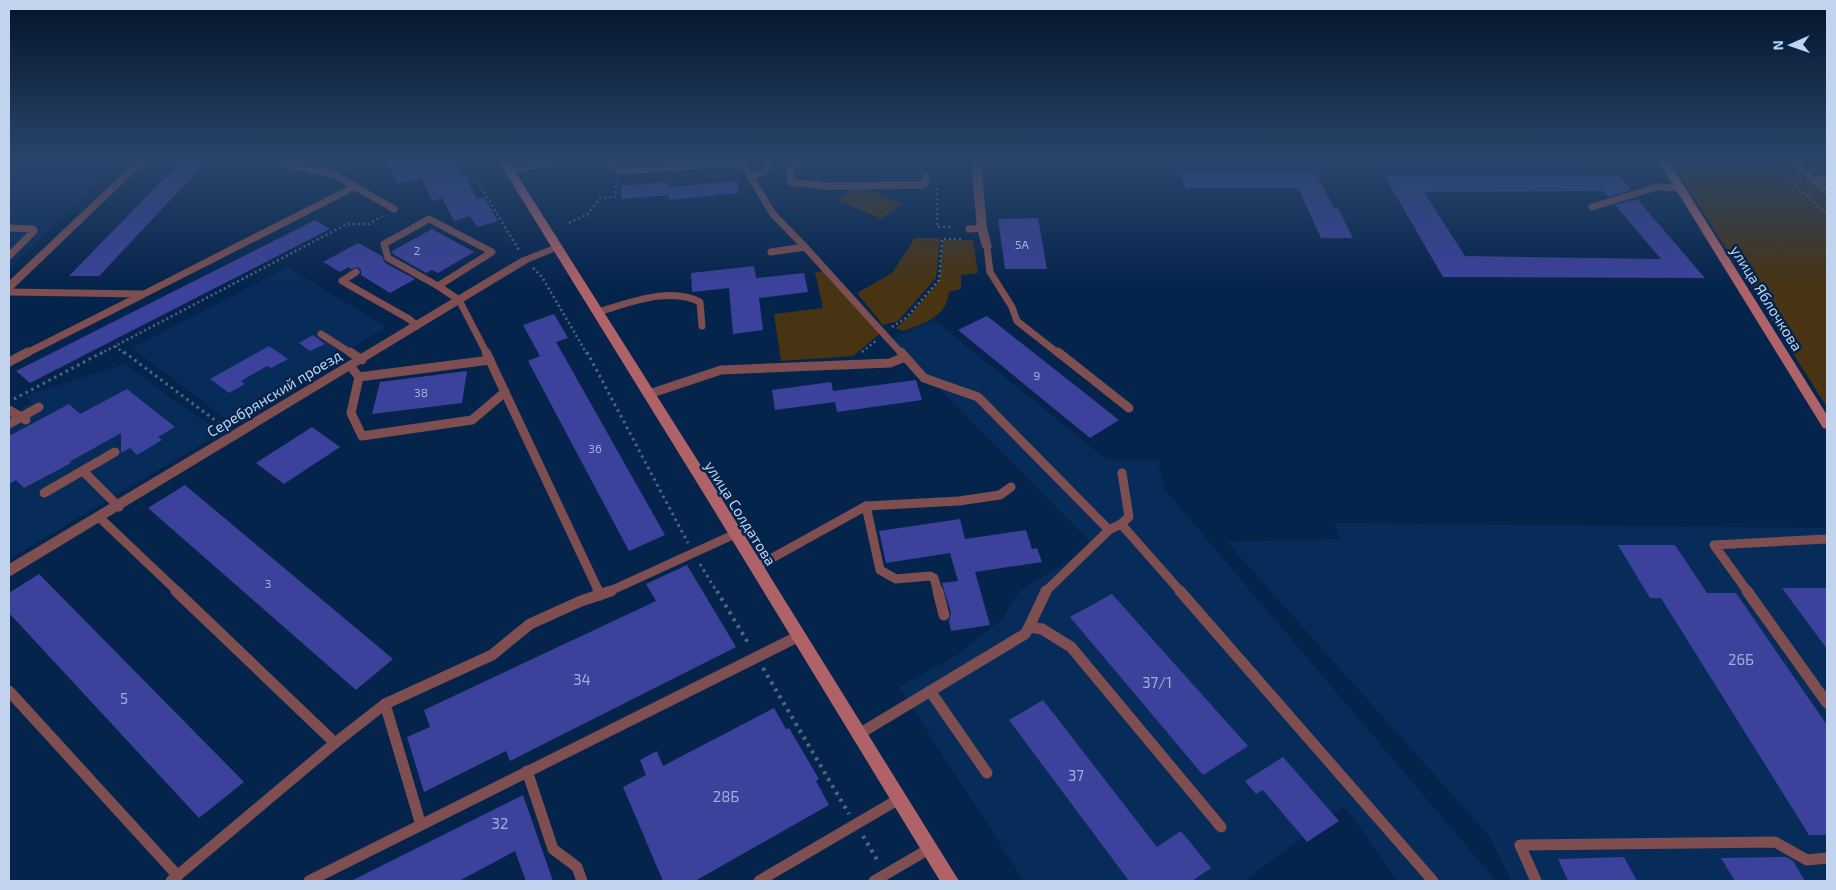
<svg xmlns="http://www.w3.org/2000/svg" width="1836" height="890" viewBox="0 0 1836 890" font-family="'Exo 2',sans-serif">
  <rect width="100%" height="100%" fill="#05244b"/>
  <g fill="#082c59">
    <path d="M36 162H120L9 269V174Z"/>
    <path d="M288 267 386 327 229 421 132 348Z"/>
    <path d="M934 320 1107 460H1158L1165 490 1496 881H1397L1345 806 1244 881H1024L899 687 957 655 1001 620 1019 592 1093 545 891 339Z"/>
    <path d="M124 364 220 433 9 559V415L31 403 25 396Z"/>
    <path d="M1334 523 1827 528V881H1512L1490 837 1227 542 1341 539Z"/>
  </g>
  <g fill="#483312">
    <path d="M1671 162H1788L1827 197V407Z"/>
    <path d="M1801 162H1827V178L1819 177Z"/>
    <path d="M858 185 902 204 881 219 837 200Z"/>
    <path d="M915 238H940L936 278 898 321 883 325 857 293 892 273Z"/>
    <path d="M943 240H973L978 273 961 275V289L949 292C947 316 924 324 903 331L895 328 907 319 939 281Z"/>
    <path d="M827 271 882 332 853 356 781 361 774 314 823 308 815 272Z"/>
  </g>
  <g fill="#3c419b">
    <path d="M180 162H206L99 276H69Z"/>
    <path d="M387 162H431L432 165 440 162 442 165 455 162 462 176 465 175 477 199 484 197 498 221 477 227 470 216 454 221 442 198 432 201 421 178 397 184Z"/>
    <path d="M1180 173H1316L1334 208H1338L1353 238H1321L1298 188H1186Z"/>
    <path d="M1384 175 1619 176 1631 190 1608 197 1603 191 1424 192 1465 256 1661 259 1615 205 1637 199 1705 278 1443 277Z"/>
    <path d="M737 181 738 193 669 200V195L621 199V186L669 182V187Z"/>
    <path d="M1038 218 1047 269H1005L998 219Z"/>
    <path d="M315 220 330 229 30 383 16 371Z"/>
    <path d="M432 229 474 252 438 273 432 270 426 273 393 254 392 251Z"/>
    <path d="M358 243 382 256 385 263 415 279 390 293 361 275V270L358 267 351 269 348 267 340 272 323 262Z"/>
    <path d="M754 266 756 278 804 273 808 292 759 298 763 330 733 334 729 288 692 292 691 273Z"/>
    <path d="M554 314 568 338 556 342 665 535 629 551 528 361 540 356 523 325Z"/>
    <path d="M987 316 1119 420 1090 438 958 330Z"/>
    <path d="M313 335 325 344 310 351 299 343Z"/>
    <path d="M269 346 288 359 271 368 267 366 241 381 245 384 229 393 210 379Z"/>
    <path d="M467 371 462 403 372 414 380 382Z"/>
    <path d="M916 380 922 400 837 412 835 402 775 410 772 390 831 382 833 391Z"/>
    <path d="M127 389 175 427 158 437 162 440 137 455 130 448 121 453V433L69 462 71 463 24 488 16 480 9 484V436L69 404 80 414Z"/>
    <path d="M312 427 340 447 284 484 256 463Z"/>
    <path d="M185 485 393 659 356 690 148 508Z"/>
    <path d="M960 519 965 539 1026 530 1032 549 1037 548 1042 562 975 572 990 625 951 631 949 621 951 613 942 583 958 581 950 553 886 563 879 531Z"/>
    <path d="M1618 545H1675L1707 593H1736L1827 725V835H1809L1661 598H1650Z"/>
    <path d="M687 565 736 647 510 761 506 751 424 792 407 737 430 727 424 710 656 601 646 584Z"/>
    <path d="M39 574 244 782 199 818 9 613V593Z"/>
    <path d="M1782 588H1827V649Z"/>
    <path d="M1112 594 1248 746 1203 775 1070 617Z"/>
    <path d="M1043 700 1157 847 1181 831 1211 868 1192 881H1129L1009 720Z"/>
    <path d="M774 708 786 729 789 728 819 779 816 781 829 805 695 881H663L623 787 646 775 640 760 657 751 663 766Z"/>
    <path d="M1283 757 1339 821 1307 842 1263 790 1256 794 1245 781Z"/>
    <path d="M523 795 553 881H526L515 851 459 881H351Z"/>
    <path d="M1624 857 1637 881H1568L1558 859Z"/>
    <path d="M1786 857 1793 861 1805 881H1735L1721 858Z"/>
  </g>
  <g fill="none" stroke-linecap="round" stroke-linejoin="round">
    <g stroke="#4c6688" stroke-width="2.5" stroke-dasharray="2 3" stroke-linecap="butt">
      <path d="M466 162 520 252"/>
      <path d="M936 162 937 171"/>
      <path d="M1769 162 1827 214"/>
      <path d="M349 169 377 162"/>
      <path d="M937 188V227H953"/>
      <path d="M569 223 588 214 600 198 615 197 616 180"/>
      <path d="M533 268 542 277 587 354"/>
      <path d="M892 327 906 318 939 280 942 239H963"/>
      <path d="M115 346 125 354"/>
      <path d="M862 352 877 340"/>
      <path d="M100 354 347 224H369L382 216"/>
    </g>
    <g stroke="#4c6688" stroke-width="3" stroke-dasharray="2.5 4" stroke-linecap="butt">
      <path d="M124 352 224 427"/>
      <path d="M587 352 688 543"/>
      <path d="M14 399 103 352"/>
      <path d="M700 564 717 592"/>
    </g>
    <g stroke="#4c6688" stroke-width="4" stroke-dasharray="3 5" stroke-linecap="butt">
      <path d="M717 591 750 646"/>
      <path d="M763 668 849 814"/>
      <path d="M863 836 879 863"/>
    </g>
    <g stroke="#7e4e50" stroke-width="7">
      <path d="M272 162 333 174 394 209"/>
      <path d="M612 162 618 170 623 171 730 163 743 165 773 214 805 247"/>
      <path d="M791 162 790 182 825 186 921 185 925 183 926 177"/>
      <path d="M752 177 766 170 770 162"/>
      <path d="M1814 180H1827"/>
      <path d="M1592 207 1657 187 1680 188"/>
      <path d="M429 219 492 252 438 286 388 258 384 244Z"/>
      <path d="M9 228 33 229 34 231 9 256"/>
      <path d="M969 229 982 228"/>
      <path d="M987 247 990 272 1012 307 1017 321 1059 354"/>
      <path d="M771 252 805 247 902 354"/>
      <path d="M356 272 342 281 409 319 417 326"/>
      <path d="M438 286 459 300 487 354"/>
      <path d="M9 292 144 294 356 186"/>
      <path d="M598 312C629 303 670 286 700 302L702 326"/>
      <path d="M321 334 352 354"/>
      <path d="M25 354 142 295"/>
    </g>
    <g stroke="#7e4e50" stroke-width="9">
      <path d="M350 352 362 360"/>
      <path d="M486 352 599 592"/>
      <path d="M901 352 924 378 978 397 1109 530 1121 524 1181 592"/>
      <path d="M1058 352 1129 408"/>
      <path d="M9 362 28 352"/>
      <path d="M351 367 359 377 490 360"/>
      <path d="M359 377 351 413 362 436 472 420 505 392"/>
      <path d="M649 394 721 370 890 363 905 357"/>
      <path d="M9 410 26 420"/>
      <path d="M9 424 39 407"/>
      <path d="M83 471 119 507"/>
      <path d="M44 493 115 452"/>
      <path d="M866 506 880 570 896 579 930 576 934 578 938 592"/>
      <path d="M100 518 178 592"/>
      <path d="M1121 524 1129 517 1122 473"/>
      <path d="M756 567 866 506 959 501 1000 495 1011 487"/>
      <path d="M608 592 735 534"/>
      <path d="M1045 592 1109 530"/>
      <path d="M1748 592 1714 545 1827 539"/>
    </g>
    <g stroke="#7e4e50" stroke-width="11">
      <path d="M176 591 335 743"/>
      <path d="M598 591 600 595"/>
      <path d="M938 591 944 615"/>
      <path d="M1180 591 1433 881"/>
      <path d="M1747 591 1827 703"/>
      <path d="M1029 627 1046 591"/>
      <path d="M9 691 178 876"/>
      <path d="M930 691 987 773"/>
      <path d="M385 704 421 825"/>
      <path d="M859 734 1025 634 1029 627 1042 629 1071 647 1221 827"/>
      <path d="M527 771 553 849 577 867 582 881"/>
      <path d="M171 881 335 743 385 704 492 655 530 624 581 601 611 591"/>
      <path d="M309 881 799 636"/>
      <path d="M759 881 899 799"/>
      <path d="M874 881 929 849"/>
      <path d="M1536 881 1520 845 1775 842 1807 860 1827 858"/>
    </g>
    <g fill="#7e4e50" fill-rule="evenodd">
      <path d="M135 162H145L13 289 9 290V281Z"/>
      <path d="M543 162H566L561 165 508 173 503 170 508 167Z"/>
      <path d="M971 162H981L987 228 992 247 987 250 982 247 977 228Z"/>
      <path d="M1789 162H1799L1827 187V195L1824 194Z"/>
      <path d="M557 244 562 247 561 249 529 262 9 577V564L521 258Z"/>
    </g>
    <g fill="#af6368" fill-rule="evenodd">
      <path d="M499 162H509L722 499 959 881H940L712 507Z"/>
      <path d="M1659 162H1669L1827 415V429L1823 428Z"/>
    </g>
  </g>
  <linearGradient id="sky" x2="0" y2="1"><stop stop-color="#031429"/><stop offset="0.56" stop-color="#2a456c"/><stop offset="1" stop-color="#2a456c" stop-opacity="0"/></linearGradient>
  <rect width="1836" height="287" fill="url(#sky)"/>
  <g text-anchor="middle" dominant-baseline="central" stroke-width="5" stroke-linejoin="round" paint-order="stroke">
    <g font-size="12" fill="#a0afd8">
      <text x="1022" y="244">5А</text>
      <text x="417" y="250">2</text>
      <text x="1037" y="375">9</text>
      <text x="421" y="392">38</text>
      <text x="595" y="448">36</text>
      <text x="268" y="583">3</text>
    </g>
    <g font-size="15" fill="#c2d4ed" stroke="#05244b">
      <text transform="translate(1767 298) rotate(58)">улица Яблочкова</text>
      <text transform="translate(274 393) rotate(-31)">Серебрянский проезд</text>
      <text transform="translate(741 513) rotate(58)">улица Солдатова</text>
    </g>
    <g font-size="15" fill="#a0afd8">
      <text x="1741" y="659">26Б</text>
      <text x="582" y="679">34</text>
      <text x="1157" y="682">37/1</text>
      <text x="124" y="698">5</text>
      <text x="1076" y="775">37</text>
      <text x="726" y="796">28Б</text>
      <text x="500" y="823">32</text>
    </g>
  </g>
  <rect width="1836" height="890" fill="none" stroke="#c2d4ed" stroke-width="20"/>
  <g transform="translate(1791 45) rotate(268)" stroke="#05244b" stroke-width="4" paint-order="stroke">
  <path d="M0-4L9 19L0 12L-9 19Z" fill="#c2d4ed"/>
  <text y="-8" font-size="14" font-weight="bold" text-anchor="middle" fill="#c2d4ed">N</text>
  </g>
</svg>
